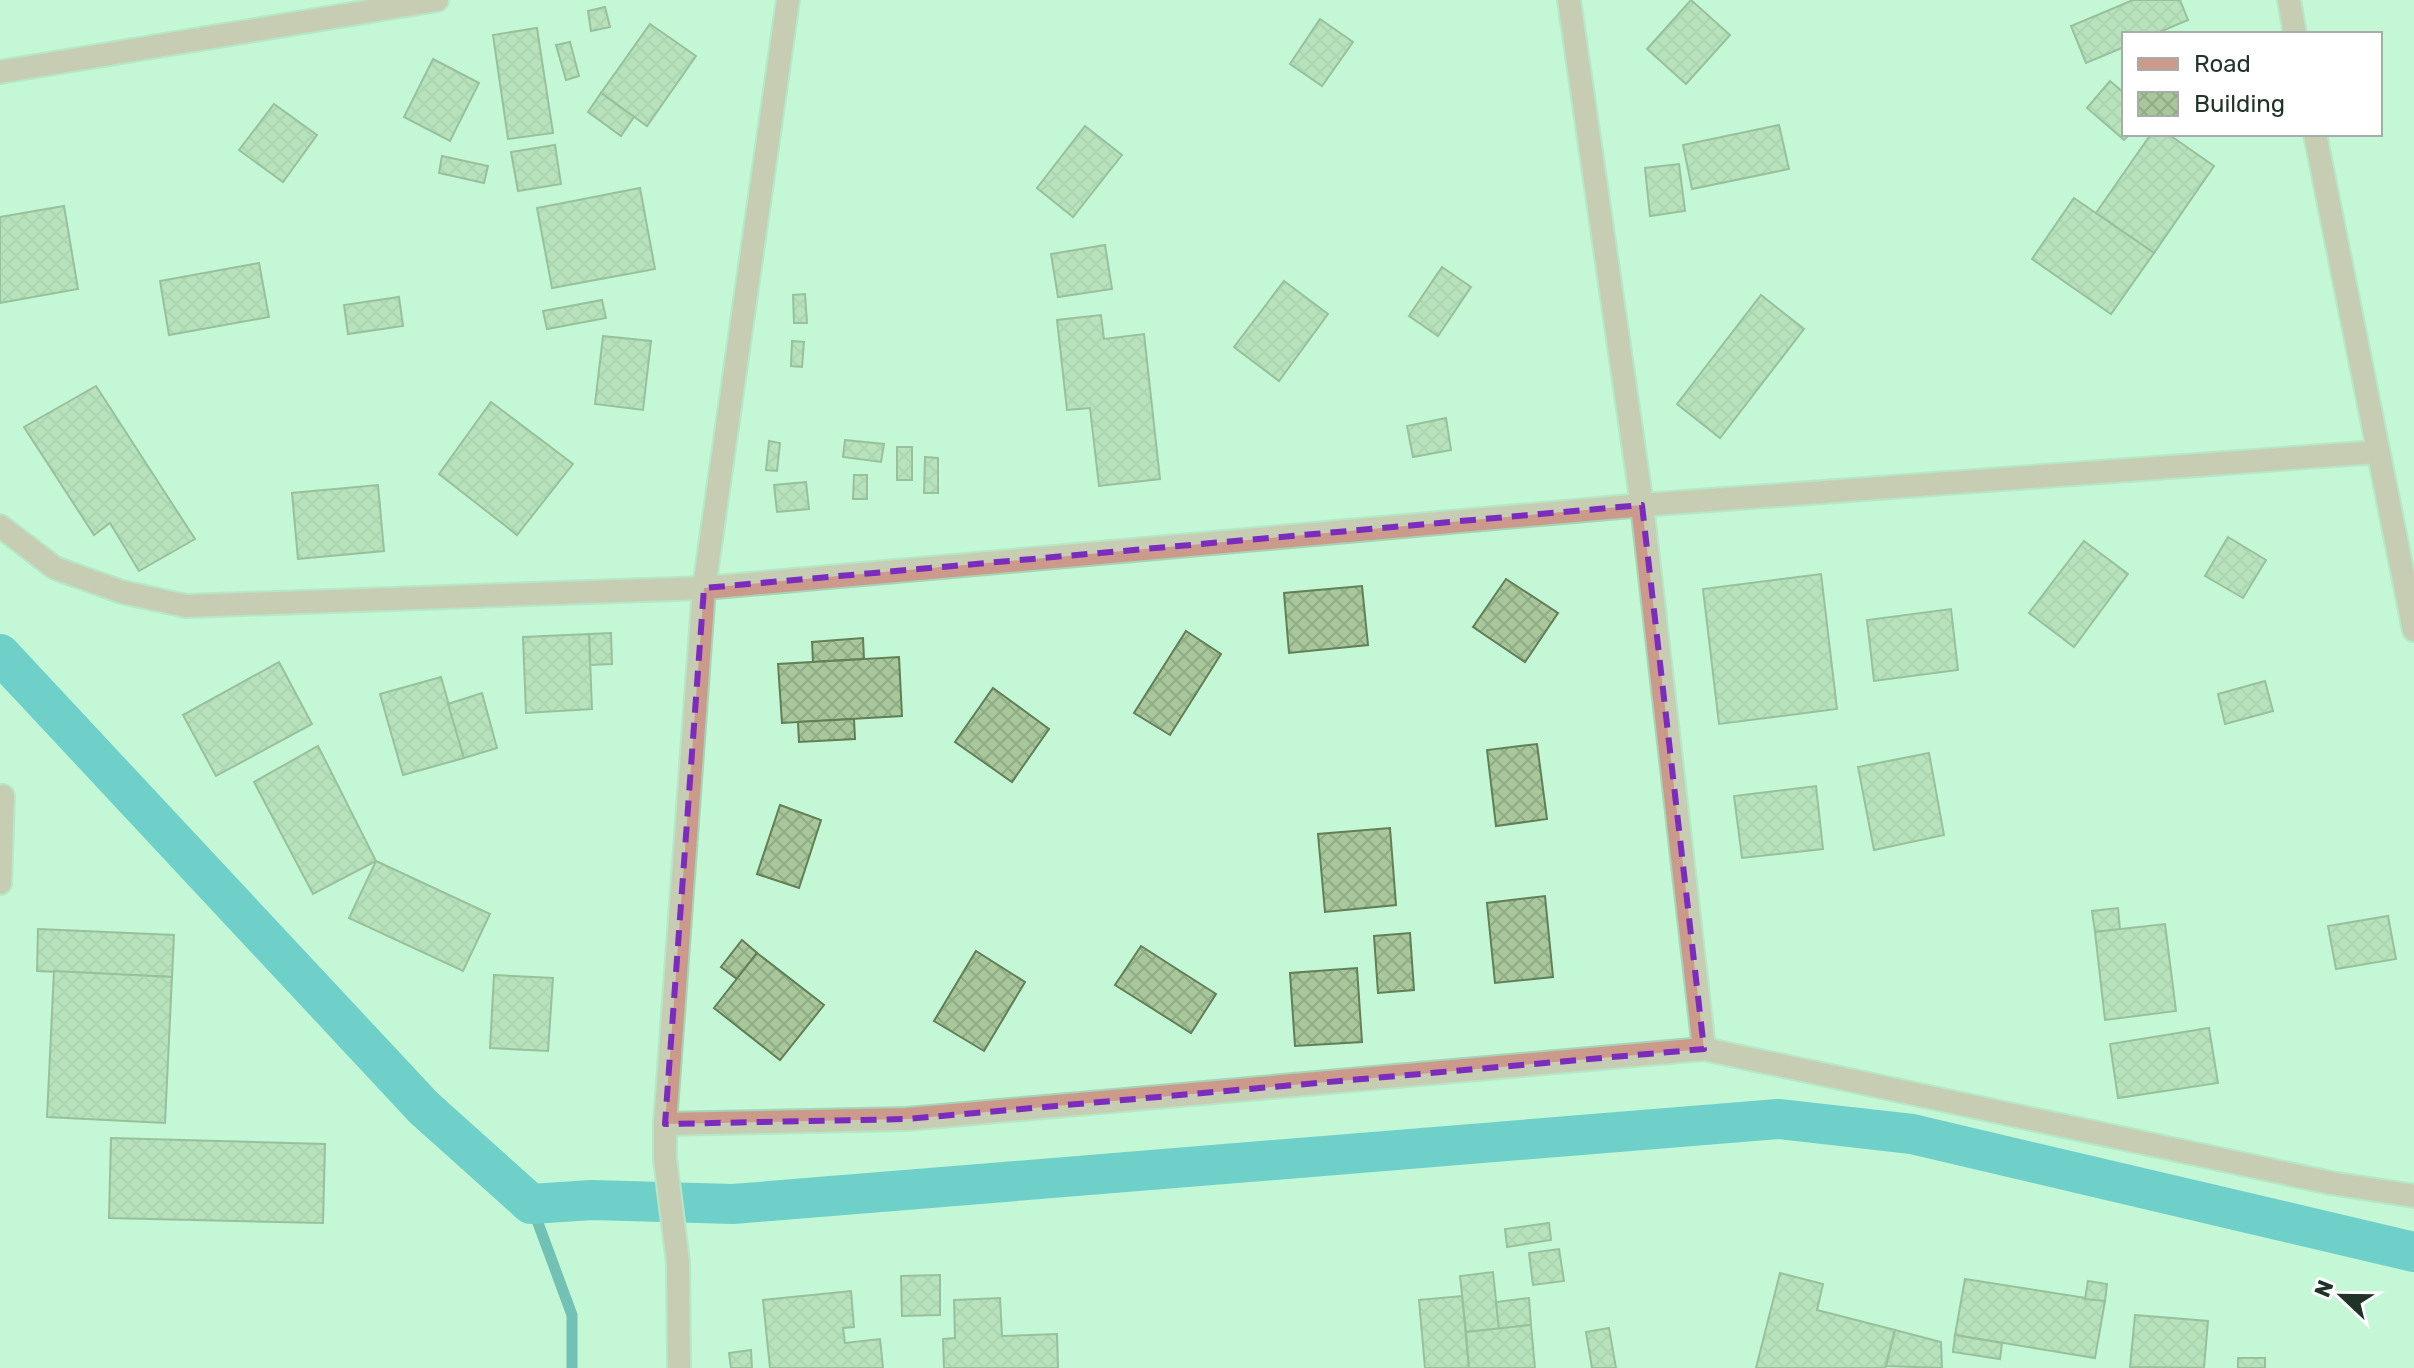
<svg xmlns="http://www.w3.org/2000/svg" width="2414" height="1368" viewBox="0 0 2414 1368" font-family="Rubik,sans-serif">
  <defs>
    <pattern id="building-cross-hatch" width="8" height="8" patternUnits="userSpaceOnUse" patternTransform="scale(2)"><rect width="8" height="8" fill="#a8c79b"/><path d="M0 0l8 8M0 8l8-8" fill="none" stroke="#90ab86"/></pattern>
  </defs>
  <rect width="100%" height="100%" fill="#c3f7d6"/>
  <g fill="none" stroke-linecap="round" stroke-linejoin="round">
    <path stroke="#107f8f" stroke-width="11" d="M531 1204 572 1315V1368"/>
    <path stroke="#09a0bc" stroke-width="40" d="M0 654 424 1108 531 1204 592 1200 733 1204 1778 1119 1912 1134 2414 1252"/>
  </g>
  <g fill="url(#building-cross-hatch)" stroke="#627f56" stroke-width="2">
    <path d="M1691 0 1730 35 1686 84 1647 49Z"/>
    <path d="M2133 0H2180L2188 20 2155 34H2124V47L2086 63 2071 26Z"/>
    <path d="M605 7 610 27 591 31 588 11Z"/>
    <path d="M1320 19 1353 42 1322 86 1290 64Z"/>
    <path d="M650 24 696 56 647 126 601 93Z"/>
    <path d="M537 28 553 133 508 139 493 35Z"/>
    <path d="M570 42 579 76 566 80 556 45Z"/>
    <path d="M433 59 479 83 450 141 404 117Z"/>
    <path d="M2110 81 2124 93V134H2130L2124 140 2087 108Z"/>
    <path d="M601 93 634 117 621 136 588 112Z"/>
    <path d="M274 104 317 135 283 182 239 150Z"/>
    <path d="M1779 125 1789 169 1692 189 1683 145Z"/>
    <path d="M1085 126 1122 155 1073 217 1037 188Z"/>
    <path d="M2151 134H2168L2214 166 2154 253 2096 213Z"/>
    <path d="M555 145 561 184 518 191 511 152Z"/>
    <path d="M442 156 488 166 484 183 439 173Z"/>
    <path d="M1679 164 1685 211 1650 216 1645 168Z"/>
    <path d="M640 188 655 269 552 288 537 208Z"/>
    <path d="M2074 198 2154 253 2111 314 2032 259Z"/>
    <path d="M64 206 78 289 0 303V217Z"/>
    <path d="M1105 245 1112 289 1058 297 1051 254Z"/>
    <path d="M259 263 269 317 169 335 160 281Z"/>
    <path d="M1442 267 1471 287 1438 336 1409 316Z"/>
    <path d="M1284 281 1328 314 1279 381 1234 347Z"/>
    <path d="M805 294 807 323H794L793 295Z"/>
    <path d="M1761 295 1804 329 1720 438 1677 404Z"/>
    <path d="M399 297 403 326 348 334 344 305Z"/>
    <path d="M602 300 606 318 547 329 543 311Z"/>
    <path d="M1101 315 1104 339 1144 334 1160 479 1099 486 1090 408 1067 410 1057 320Z"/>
    <path d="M603 336 651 341 643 410 595 404Z"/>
    <path d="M792 341 804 342 802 367 791 366Z"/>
    <path d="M96 386 195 539 139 571 110 523 94 535 24 427Z"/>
    <path d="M491 402 573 464 517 535 439 474Z"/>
    <path d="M1446 418 1451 450 1413 457 1407 426Z"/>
    <path d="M845 440 884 444 881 462 843 457Z"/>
    <path d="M769 441 780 443 777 471 766 470Z"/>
    <rect x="897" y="447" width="15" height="33"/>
    <path d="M925 457 938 458V493H924Z"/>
    <path d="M854 475H867V499H853Z"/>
    <path d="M806 482 809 509 777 512 774 485Z"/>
    <path d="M378 485 384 551 298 559 292 493Z"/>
    <path d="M2228 537 2266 560 2243 598 2205 576Z"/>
    <path d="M2084 541 2128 574 2074 647 2029 613Z"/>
    <path d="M1821 574 1837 709 1719 724 1703 589Z"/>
    <path d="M1506 579 1558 613 1525 662 1473 627Z"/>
    <path d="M1362 586 1368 645 1289 653 1284 593Z"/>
    <path d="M1951 609 1958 670 1874 681 1867 620Z"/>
    <path d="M1186 631 1221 654 1170 735 1134 713Z"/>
    <path d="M611 633 612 664 590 665 589 634Z"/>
    <path d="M589 634 592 709 526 713 523 637Z"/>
    <path d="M863 638 864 659 813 662 812 642Z"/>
    <path d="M899 657 902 716 782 723 778 664Z"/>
    <path d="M279 662 312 724 216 776 183 715Z"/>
    <path d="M441 677 464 758 403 775 380 694Z"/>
    <path d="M2265 681 2273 711 2225 724 2218 694Z"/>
    <path d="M993 688 1049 729 1012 782 955 742Z"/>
    <path d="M482 693 497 748 464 758 448 704Z"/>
    <path d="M854 719 855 739 799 742 798 722Z"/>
    <path d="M1537 744 1547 819 1496 826 1487 750Z"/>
    <path d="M318 746 376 861 313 894 254 782Z"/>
    <path d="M1929 753 1944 835 1874 850 1858 767Z"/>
    <path d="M1816 786 1823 849 1742 858 1734 796Z"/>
    <path d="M780 805 821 820 799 888 757 874Z"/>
    <path d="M1390 828 1396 905 1325 912 1318 834Z"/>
    <path d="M376 861 490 914 463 971 349 918Z"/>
    <path d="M1545 896 1553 977 1495 983 1487 903Z"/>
    <path d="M2118 908 2120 930 2095 932 2092 911Z"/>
    <path d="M2388 916 2396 959 2336 969 2328 926Z"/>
    <path d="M2165 924 2176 1011 2105 1020 2095 932Z"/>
    <path d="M38 929 174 935 172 977 37 971Z"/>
    <path d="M1410 933 1414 990 1378 993 1374 936Z"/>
    <path d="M742 940 757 953 737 979 721 967Z"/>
    <path d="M1141 946 1216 994 1191 1033 1115 985Z"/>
    <path d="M976 951 1025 982 984 1051 934 1021Z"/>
    <path d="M757 953 824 1005 780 1060 714 1008Z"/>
    <path d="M1357 968 1362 1042 1295 1046 1290 973Z"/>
    <path d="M54 971 172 977 165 1123 47 1117Z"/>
    <path d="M494 975 553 978 548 1051 490 1048Z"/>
    <path d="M2209 1028 2218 1083 2118 1098 2110 1044Z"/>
    <path d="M111 1138 325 1144 323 1223 109 1218Z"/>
    <path d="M1549 1223 1551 1240 1507 1247 1505 1229Z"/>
    <path d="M1559 1249 1564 1281 1533 1285 1529 1253Z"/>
    <path d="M1493 1272 1499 1329 1466 1332 1460 1276Z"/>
    <path d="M1780 1273 1823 1284 1817 1310 1895 1330 1885 1368H1756Z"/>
    <path d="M940 1275V1315L902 1316 901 1276Z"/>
    <path d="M1965 1279 2105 1301 2095 1358 1955 1335Z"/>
    <path d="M2088 1281 2107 1284 2105 1301 2085 1299Z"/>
    <path d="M851 1291 854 1327 843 1328 845 1343 880 1339 883 1368H770L763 1300Z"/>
    <path d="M1462 1296 1469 1368H1425L1419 1300Z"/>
    <path d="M1000 1298 1002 1336 1057 1334 1058 1368H944L943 1339 955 1338 954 1300Z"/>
    <path d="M1529 1298 1531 1325 1499 1329 1496 1302Z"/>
    <path d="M2135 1315 2208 1321 2204 1368 2130 1367Z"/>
    <path d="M1531 1325 1535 1368H1469L1466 1332Z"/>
    <path d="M1609 1328 1616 1368H1592L1586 1332Z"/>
    <path d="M1895 1330 1941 1342 1942 1368 1886 1366Z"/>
    <path d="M1955 1335 2002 1343 2000 1359 1953 1352Z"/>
    <path d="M751 1350 752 1368H731L729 1353Z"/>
    <rect x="2238" y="1358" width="27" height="10"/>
  </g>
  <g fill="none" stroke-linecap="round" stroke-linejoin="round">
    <g stroke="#a5d4b6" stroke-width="26">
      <g id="minor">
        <path d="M1569 0 1642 505 1704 1049"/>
        <path d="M2289 0 2295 34"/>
        <path d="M0 72 437 0"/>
        <path d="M2315 134 2414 630"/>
        <path d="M0 526 55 568 122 592 186 606 704 588 1642 505 2377 452"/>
        <path d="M0 883 3 796"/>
        <path d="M665 1124 907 1119 1704 1049 2331 1183 2414 1196"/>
        <path d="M679 1368 678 1262 665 1159V1124L704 588 788 0"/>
      </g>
    </g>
    <use href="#minor" stroke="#cc9a8b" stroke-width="22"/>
  </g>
  <path d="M0 0H2414V1368H0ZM1642 505 1704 1049 907 1119 665 1124 704 588Z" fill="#c3f7d6" fill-opacity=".55" fill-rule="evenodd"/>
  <path fill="none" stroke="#7b2cbf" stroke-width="6" stroke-dasharray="16 10" stroke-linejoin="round" d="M1642 505 1704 1049 907 1119 665 1124 704 588Z"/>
  <rect x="2122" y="32" width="260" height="104" fill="#ffffff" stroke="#a5ada9" stroke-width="2"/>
  <rect x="2138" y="58" width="40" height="12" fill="#cc9a8b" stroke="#a5ada9" stroke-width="2"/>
  <text x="2194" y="72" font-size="24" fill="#1f3327">Road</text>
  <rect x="2138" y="92" width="40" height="24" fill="url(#building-cross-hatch)" stroke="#a5ada9" stroke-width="2"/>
  <text x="2194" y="112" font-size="24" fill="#1f3327">Building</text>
  <g transform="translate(2342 1296) rotate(292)" stroke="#ffffff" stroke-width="6" paint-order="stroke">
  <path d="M0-6L14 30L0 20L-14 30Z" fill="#1f3327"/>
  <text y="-12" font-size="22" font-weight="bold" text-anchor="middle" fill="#1f3327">N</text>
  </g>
</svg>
